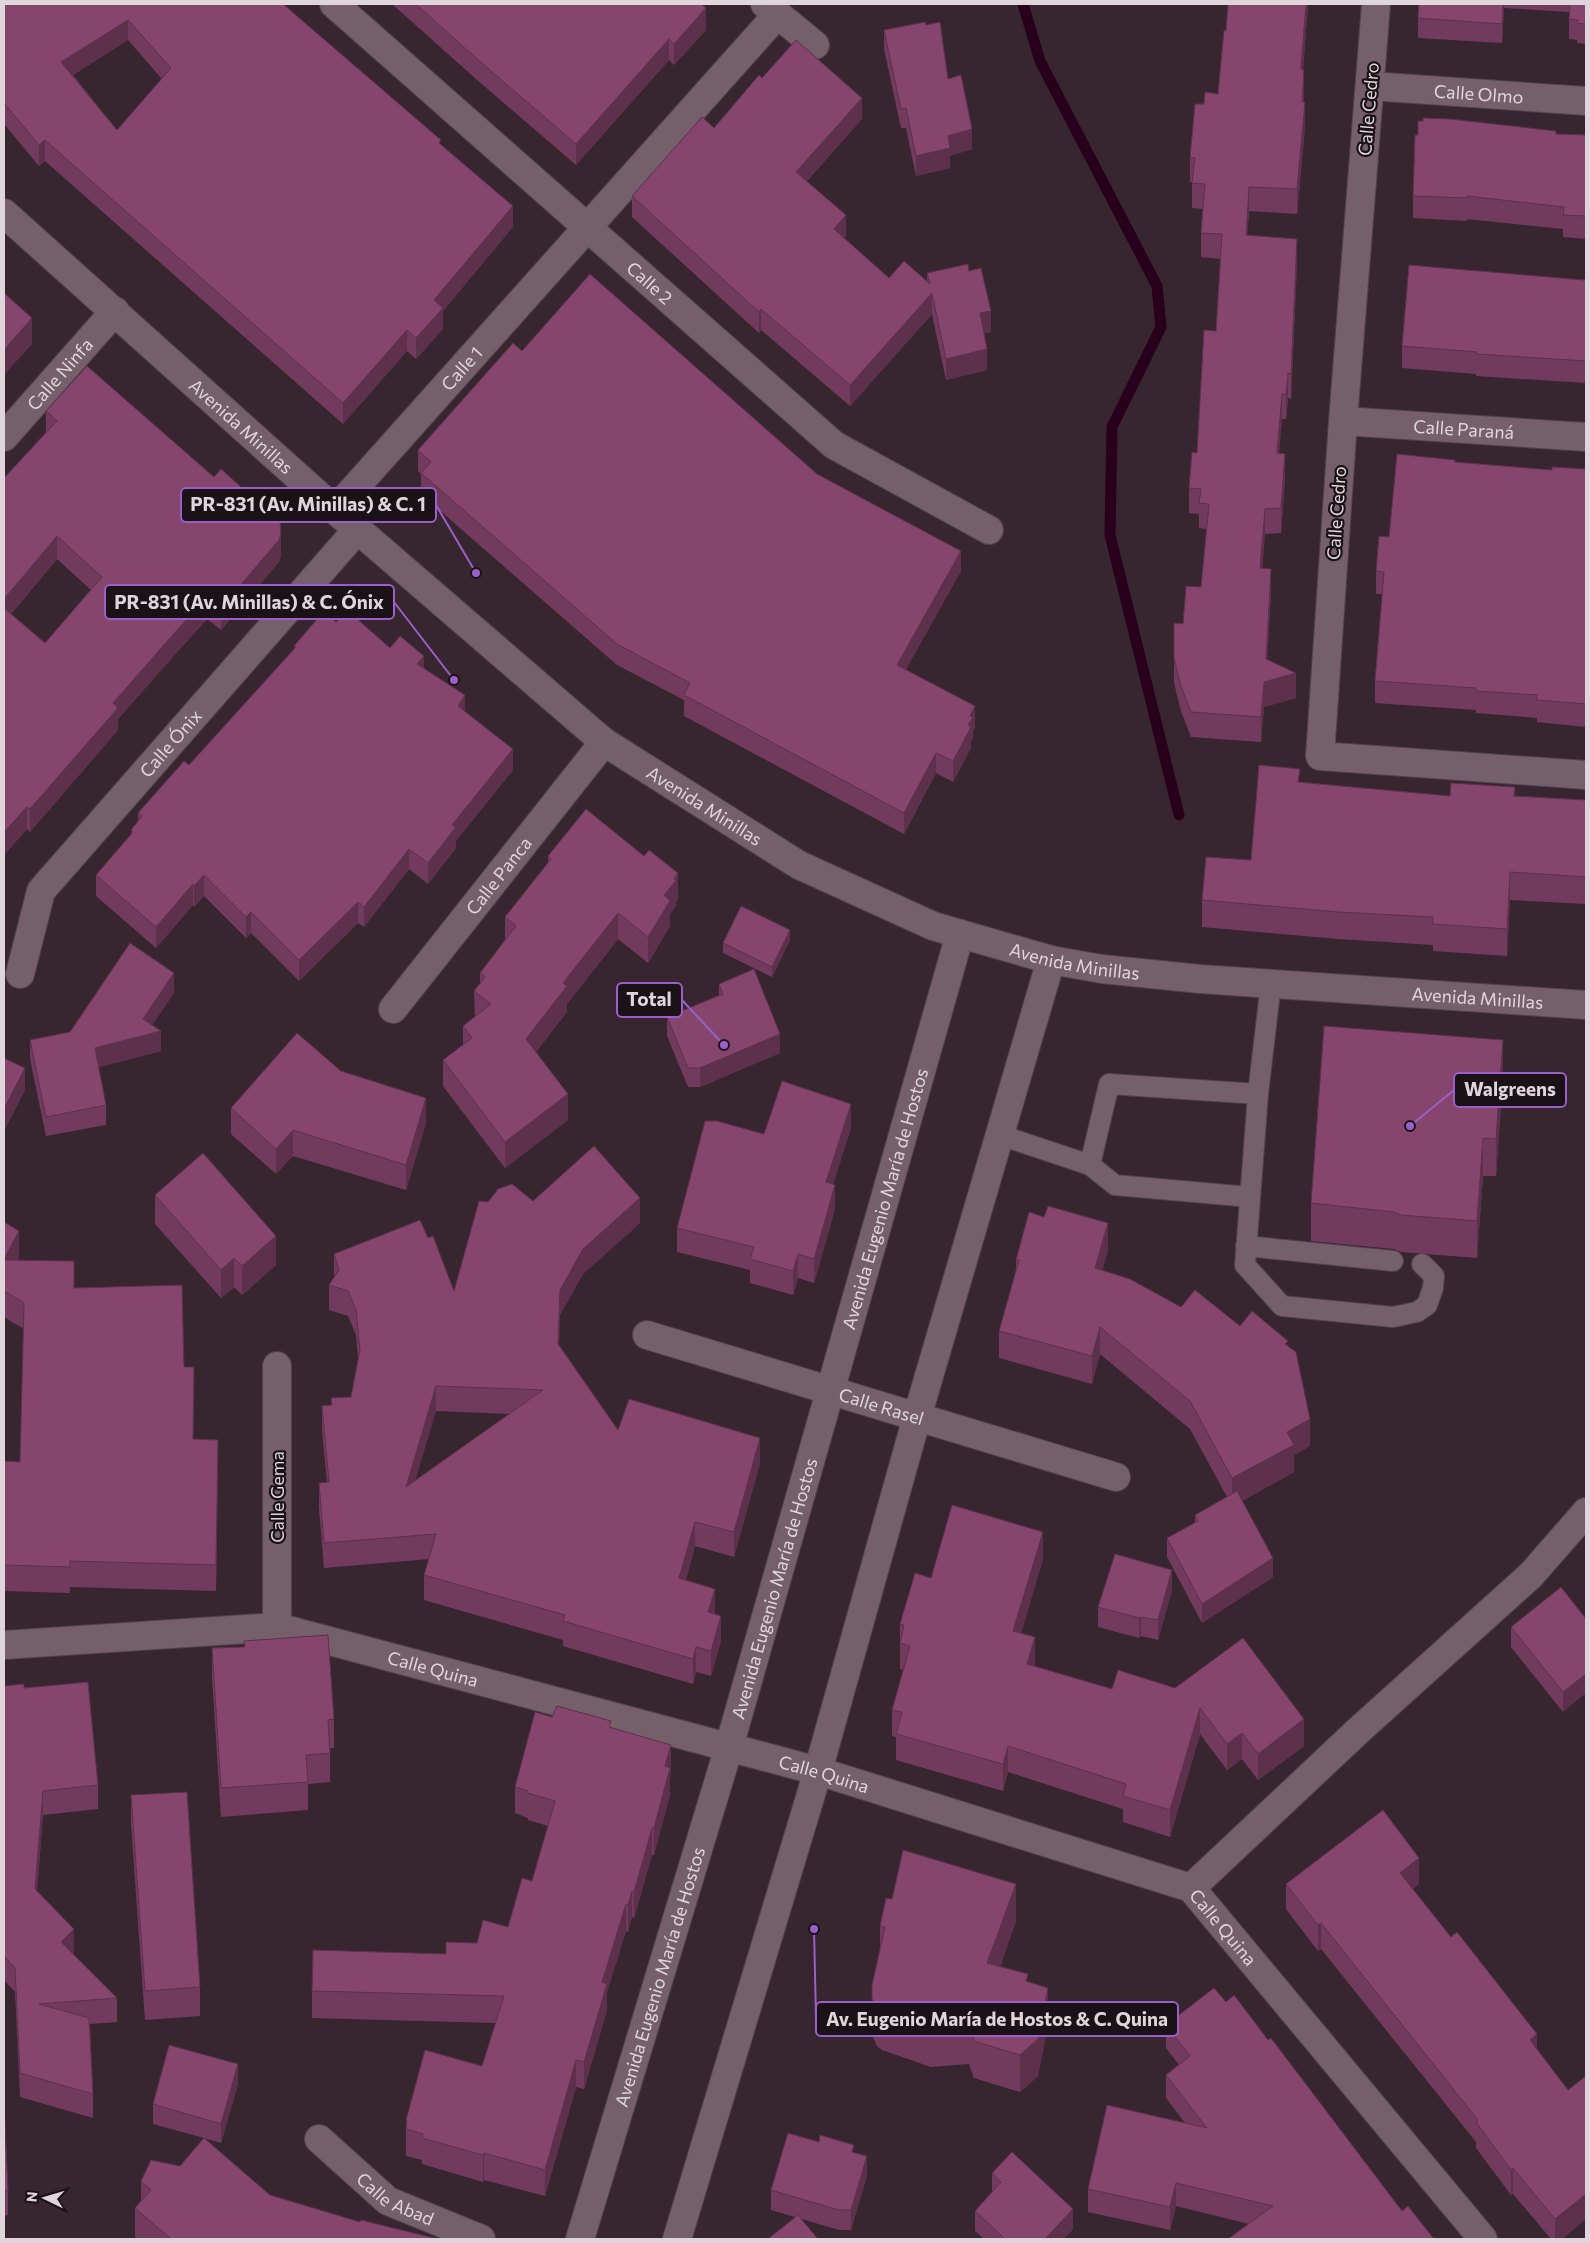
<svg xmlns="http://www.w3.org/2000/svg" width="1590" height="2243" viewBox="0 0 1590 2243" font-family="Commissioner,sans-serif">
  <rect width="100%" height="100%" fill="#372630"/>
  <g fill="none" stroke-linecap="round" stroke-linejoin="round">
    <path stroke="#28001b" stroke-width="11" d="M1023 4 1040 61 1157 286 1161 327 1112 427 1110 535 1179 815"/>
    <g stroke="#51424b" stroke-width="22">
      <g id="lane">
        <path d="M1271 983 1258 1094 1245 1265 1282 1306 1393 1317 1417 1312 1427 1305 1433 1288 1434 1276 1422 1264"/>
        <path d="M1000 1135 1090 1165"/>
        <path d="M1250 1197 1115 1185 1090 1165 1109 1084 1258 1094"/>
        <path d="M1246 1246 1393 1261"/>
      </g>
    </g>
    <g stroke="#51424b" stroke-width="30">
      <g id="street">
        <path id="s1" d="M334 4 834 445 989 530"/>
        <path d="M765 4 815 45"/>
        <path d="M1376 4 1343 421 1320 756 1586 775"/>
        <path id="s2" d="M1370 86 1586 101"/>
        <path id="s3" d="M1343 421 1586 437"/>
        <path id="s4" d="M4 437 115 311"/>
        <path id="s5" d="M335 510 777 15"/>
        <path id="s6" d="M20 974 41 891 357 530"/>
        <path id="s7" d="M393 1009 604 742"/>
        <path id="s8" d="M647 1335 1116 1477"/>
        <path d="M277 1627V1366"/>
        <path id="s9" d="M4 1645 277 1627 818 1771 1191 1888 1483 2239"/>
        <path d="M1191 1888 1359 1730 1531 1575 1586 1512"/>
        <path id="s10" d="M319 2139 388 2201 481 2239"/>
        <path id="s11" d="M580 2239 729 1747 960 934"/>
        <path d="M677 2239 818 1771 917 1417 1051 960"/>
      </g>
    </g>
    <g stroke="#51424b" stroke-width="30">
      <g id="secondary">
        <path id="s12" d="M4 213 335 510 604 742 799 865 933 926 1051 960 1102 969 1200 979 1586 1005"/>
      </g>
    </g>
    <use href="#lane" stroke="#745f6b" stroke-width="20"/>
    <use href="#street" stroke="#745f6b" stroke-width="28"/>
    <use href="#secondary" stroke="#745f6b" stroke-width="28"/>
  </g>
  <g fill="#723b5e" fill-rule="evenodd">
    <path d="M4 4H283L441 145 513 227 443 311V329L416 359 407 351 343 424 45 161 39 166 4 124ZM128 40 162 79 117 130 73 75Z"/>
    <path d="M392 4H701L706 30 674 65 669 60 576 165 476 79Z"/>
    <path d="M1228 4H1308L1303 70 1304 95V102L1305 127 1297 214 1249 211 1247 235 1297 264 1291 399 1288 398 1286 419H1282L1279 453 1285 479 1281 533 1265 534 1262 569 1271 594 1267 660 1296 698 1264 707 1261 742 1191 737 1181 711 1174 683V623L1183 624 1201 587 1207 529 1199 528V514L1189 513V488L1197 453 1216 331 1221 259 1201 257V233L1203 209 1192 208V182H1190V157L1204 104 1218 94 1226 31Z"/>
    <path d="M1419 4H1586V44L1577 43V40L1569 39V12L1504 8 1502 43 1418 38V18Z"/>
    <path d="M926 25 948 79 972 149 950 156V168L916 176 906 128H901L884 49V30Z"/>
    <path d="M762 78 862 119 807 181 846 236 844 238 889 278 927 282V273L969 271 991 332 984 333 987 370 946 380 932 314 850 406 761 330 759 333 632 217V196L714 128Z"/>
    <path d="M1556 134 1586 135V239L1563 237V229L1467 219V221L1413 218V196Z"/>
    <path d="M1586 279V383L1476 376V374L1402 368V346Z"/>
    <path d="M522 351 817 474 961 571 906 669 975 727 973 731V738L971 741V748L953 782 936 773 904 834 684 716V700L617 665 421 494V474L418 471V450Z"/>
    <path d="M46 411 281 556 279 562 221 630 207 619 170 660 118 719V730L30 832 27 829 4 855V478L46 432ZM57 559 91 590 45 643 11 614Z"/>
    <path d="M1455 462 1552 470 1586 469V727L1537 722V718L1476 713V710L1375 703V681L1382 594H1376V571L1389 537Z"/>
    <path d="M336 622 390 648 424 668 465 712 513 770 456 841V848L428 884 409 869 364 927 358 923 299 981 251 933 246 938 204 896 194 907 193 905 156 948 96 896V875L131 835V830L138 821V813L189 765 294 649V646Z"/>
    <path d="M1300 782 1450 796H1515L1586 800V904L1510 900 1507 956 1433 951V945L1338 939 1202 927V900L1251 860Z"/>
    <path d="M548 856 678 899 676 902V906L670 914V926L648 963 618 939 567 1004V1012L536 1052 568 1120 505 1168 443 1086V1060L463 1045V1026L475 1017 474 991 480 984V973L505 940V917L548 863Z"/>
    <path d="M790 940 772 977 723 953V943Z"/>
    <path d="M719 984 780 1053 700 1087H688L667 1036V1017L719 995Z"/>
    <path d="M174 993 152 1025 161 1051 99 1067 106 1105V1125L46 1136 30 1059V1040L70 1032Z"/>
    <path d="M341 1071 426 1123 406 1190 293 1156 276 1174 231 1134V1108Z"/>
    <path d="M1503 1077 1496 1176H1483L1477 1258 1401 1252 1394 1249 1311 1241V1203Z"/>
    <path d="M851 1128 833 1184 835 1209 814 1283 798 1278 793 1295 750 1283V1270L677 1252V1228L764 1134Z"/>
    <path d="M155 1195 276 1265 242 1295 234 1287 221 1298 155 1224Z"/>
    <path d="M533 1201 640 1223 583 1274 560 1315 559 1345 618 1430 760 1463 734 1557 695 1546 686 1580 715 1614 721 1641 711 1676 696 1672 693 1684 563 1646V1640L424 1600V1575L429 1559 324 1568 319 1508V1483L327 1482 322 1431V1406L331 1405V1398L351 1397 358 1358 356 1335 348 1316 329 1310V1285L334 1277V1254L428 1238 454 1291 488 1202ZM436 1411 510 1414 415 1480Z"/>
    <path d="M4 1222 19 1257 18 1260 74 1288 184 1367H194L193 1439 218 1466 216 1591 70 1587V1593L4 1591V1461L20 1462 24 1329 4 1317Z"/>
    <path d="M1108 1251 1102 1271 1181 1307 1240 1326 1288 1345 1310 1446 1294 1455V1472L1242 1501 1273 1577 1202 1623 1167 1557V1538L1195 1523V1515L1227 1497 1190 1429 1100 1354 1092 1384 999 1358V1331L1016 1272V1260Z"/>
    <path d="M1043 1559 1021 1633 1035 1664V1666L1112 1689 1118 1670 1304 1746 1258 1780 1242 1759 1227 1770 1200 1734 1170 1837 1123 1822V1809L1008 1772 1003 1791 896 1760V1737L892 1736V1710L903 1670 900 1669V1624L931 1578Z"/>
    <path d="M1172 1590 1158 1640 1141 1636 1139 1638 1098 1627V1607Z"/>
    <path d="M1586 1619 1563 1712 1511 1647V1627Z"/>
    <path d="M244 1641 334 1719V1748H330V1782L308 1784V1810L221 1817 212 1677V1648L244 1647Z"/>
    <path d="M4 1686 24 1688 98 1785V1809L43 1815 37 1891 74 1953 73 1954 117 1998V2022L90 2024 93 2094V2118L20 2097 15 1992 4 1980Z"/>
    <path d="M552 1717 611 1728 671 1771 670 1776V1795L654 1855H652L634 1918 632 1917 628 1932 626 1931 607 1992V2010L584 2089 576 2087 545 2196 484 2180 483 2182 422 2164V2160L406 2156V2120L482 2066 496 2023 312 2018V1991L446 1954 477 1943 508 1927 532 1881 548 1826 528 1820V1818L515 1813V1787Z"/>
    <path d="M131 1795 200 1987V2016L145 2020 131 1824Z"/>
    <path d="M1286 1884H1419L1412 1889 1568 2090 1586 2076V2219L1562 2239H1551L1513 2194 1511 2195 1476 2148V2142L1321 1949 1318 1951 1286 1909Z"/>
    <path d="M1016 1921 1000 1967 1028 1982 1048 2025 1038 2076 1020 2092 974 2078 969 2064 931 2067 882 2050 877 2046 872 2035V1985L880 1950V1926Z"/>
    <path d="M1226 2002 1268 2040 1402 2211 1434 2239 1249 2224 1176 2206 1170 2230 1088 2212V2189L1185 2123 1166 2098V2075L1179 2065 1166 2048V2025Z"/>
    <path d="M238 2084 221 2143 204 2138 270 2195 360 2222 438 2239H137L135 2237V2208L141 2200V2181L180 2166 204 2138 153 2124V2104Z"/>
    <path d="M4 2104 8 2190V2215L4 2216Z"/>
    <path d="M854 2152 867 2175 851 2230H839L771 2210V2190Z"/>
    <path d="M992 2173 1073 2229 1063 2239H984L975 2231V2211L992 2192Z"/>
  </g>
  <g fill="#5d304c">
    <path d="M1306 4H1308L1301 94V69Z"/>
    <path d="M1503 4H1504L1502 43V24Z"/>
    <path d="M706 8V30L674 65V44Z"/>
    <path d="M128 20V40L61 82V62Z"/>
    <path d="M669 39V60L576 165V144Z"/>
    <path d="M1304 70V95L1302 126V102Z"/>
    <path d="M862 98V119L796 193V172Z"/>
    <path d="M1305 102V127L1297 214V189Z"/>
    <path d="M972 129V149L950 156V168L916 176V156L948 136Z"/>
    <path d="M45 140V161L39 166V145Z"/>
    <path d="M1249 187V211L1246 260V235Z"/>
    <path d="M513 206V227L443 311V329L416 359V338L434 300Z"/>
    <path d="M846 215V236L834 250V229Z"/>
    <path d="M1297 239V264L1291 399V374Z"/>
    <path d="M932 293V314L850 406V385Z"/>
    <path d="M761 309V330L759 333V312Z"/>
    <path d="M991 311V332L980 334V313Z"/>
    <path d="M32 318V344L4 375V350Z"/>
    <path d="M407 330V351L343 424V403Z"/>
    <path d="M987 349V370L946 380V359Z"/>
    <path d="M1288 373V398L1286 419V394Z"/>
    <path d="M1282 394V419L1277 478V453Z"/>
    <path d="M1285 454V479L1281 533V508Z"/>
    <path d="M1265 509V534L1260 593V568Z"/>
    <path d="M281 534V556L279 562 221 630V608Z"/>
    <path d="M57 536V559L4 621V599Z"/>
    <path d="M961 551V571L897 685V665Z"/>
    <path d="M1271 569V594L1266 681 1296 673V698L1264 707 1261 742V717L1266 659Z"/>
    <path d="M207 597V619L170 660 118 719V730L30 832V809L113 703 170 638Z"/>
    <path d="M424 656V677L417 664Z"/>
    <path d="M465 695V716L458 706Z"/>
    <path d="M975 706V727L973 731V738L971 741V748L953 782V761L968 725 970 716Z"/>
    <path d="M513 749V770L456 841V848L428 884V863L452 825Z"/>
    <path d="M936 753V773L904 834V813Z"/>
    <path d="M27 807V829L4 855V832Z"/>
    <path d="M409 849V869L364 927V907Z"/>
    <path d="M1510 872V900L1507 956V929Z"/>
    <path d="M678 873V899L676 902V906L670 914V926L648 963V937L664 895Z"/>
    <path d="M204 875V896L194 907V886Z"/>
    <path d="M193 884V905L156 948V927Z"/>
    <path d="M358 902V923L299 981V960Z"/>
    <path d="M251 912V933L246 938V917Z"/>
    <path d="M618 913V939L567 1004V1012L526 1064V1039L563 983Z"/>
    <path d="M790 930V940L772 977V967Z"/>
    <path d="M174 973V993L145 1035 161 1031V1051L95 1068V1048L143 1019Z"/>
    <path d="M780 1034V1053L700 1087V1068Z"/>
    <path d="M1503 1040V1077L1496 1176V1139Z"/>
    <path d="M25 1068V1091L4 1131V1109Z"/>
    <path d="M568 1094V1120L505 1168V1142Z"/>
    <path d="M426 1098V1123L406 1190V1165Z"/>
    <path d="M851 1104V1128L826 1206V1182Z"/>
    <path d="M293 1130V1156L276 1174V1149Z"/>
    <path d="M1483 1138V1176L1477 1258V1221Z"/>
    <path d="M835 1185V1209L814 1283V1259Z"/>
    <path d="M640 1198V1223L583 1274 560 1315 558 1369V1344L560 1290 583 1249Z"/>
    <path d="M1108 1223V1251L1095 1295V1268Z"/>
    <path d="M19 1231V1257L4 1285V1259Z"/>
    <path d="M276 1236V1265L242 1295V1266Z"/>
    <path d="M798 1254V1278L793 1295V1271Z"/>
    <path d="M234 1258V1287L221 1298V1270Z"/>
    <path d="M1100 1327V1354L1092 1384V1356Z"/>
    <path d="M436 1386V1411L406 1512V1487Z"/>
    <path d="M1310 1419V1446L1294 1455V1472L1232 1506V1478L1287 1432Z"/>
    <path d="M760 1438V1463L734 1557V1532Z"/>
    <path d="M218 1440V1466L216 1591V1565Z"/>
    <path d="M695 1522V1546L679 1603V1578Z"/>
    <path d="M1043 1532V1559L1013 1658V1631Z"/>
    <path d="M1273 1558V1577L1202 1623V1604Z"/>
    <path d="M1172 1570V1590L1158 1640V1620Z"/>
    <path d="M715 1589V1614L708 1612Z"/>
    <path d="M721 1616V1641L711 1676V1651Z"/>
    <path d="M1141 1617V1636L1139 1638V1618Z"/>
    <path d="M1035 1637V1664L1027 1690V1664Z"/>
    <path d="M696 1647V1672L693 1684V1659Z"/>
    <path d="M1586 1674V1693L1563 1712V1692Z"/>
    <path d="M1200 1708V1734L1170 1837V1810Z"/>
    <path d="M1304 1719V1746L1258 1780V1754Z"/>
    <path d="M1242 1733V1759L1227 1770V1744Z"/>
    <path d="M671 1745V1771L670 1776V1795L654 1855V1828L665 1766Z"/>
    <path d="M1008 1746V1772L1003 1791V1764Z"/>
    <path d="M43 1791V1815L35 1913V1889Z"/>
    <path d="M652 1828V1855L634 1918V1892Z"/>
    <path d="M1419 1858V1884L1400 1899V1873Z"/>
    <path d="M1016 1884V1921L987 2001V1963Z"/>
    <path d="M632 1891V1917L628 1932V1905Z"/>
    <path d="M626 1904V1931L607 1992V2010L584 2089V2062L602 1982Z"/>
    <path d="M1321 1923V1949L1318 1951V1925Z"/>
    <path d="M74 1929V1953L61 1966V1942Z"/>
    <path d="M1048 1988V2025L1038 2076 1020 2092V2055Z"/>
    <path d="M1537 2034V2060L1530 2040Z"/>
    <path d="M576 2060V2087L545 2196V2170Z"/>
    <path d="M238 2064V2084L221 2143V2124Z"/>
    <path d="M484 2153V2180L483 2182V2155Z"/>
    <path d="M867 2156V2175L851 2230V2210Z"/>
    <path d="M1513 2168V2194L1511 2195V2170Z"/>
    <path d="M1176 2183V2206L1170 2230V2207Z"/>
    <path d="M1586 2194V2219L1562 2239H1555V2219Z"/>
    <path d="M1073 2209V2229L1063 2239H1045Z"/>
  </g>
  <g fill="#85456d" stroke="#5d304c" fill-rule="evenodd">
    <path d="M4 4H283L441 140 439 143 513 206 434 300 443 308 416 338 407 330 343 403 45 140 39 145 4 103ZM128 20 171 68 117 130 61 62Z"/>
    <path d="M416 4H701L706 8 674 44 669 39 576 144 476 58Z"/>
    <path d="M1228 4H1306L1301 69 1304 70 1302 102H1305L1297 189 1249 187 1246 235 1297 239 1291 374 1288 373 1286 394H1282L1277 453 1285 454 1281 508 1265 509 1260 568 1271 569 1266 659 1296 673 1264 682 1261 717 1191 712 1181 686 1174 658V623L1183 624 1186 586 1201 587 1209 504 1199 503 1201 489 1189 488 1192 452 1197 453 1204 330 1216 331 1222 234 1201 233 1205 184 1192 183 1195 158 1190 157 1195 104H1204L1205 92 1218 94 1224 30 1226 31Z"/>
    <path d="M1419 4H1503L1502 24 1418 18Z"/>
    <path d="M1570 4H1586V24L1577 23 1578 20 1569 19Z"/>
    <path d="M925 22 926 25 940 22 948 79 961 75 972 129 948 136 950 148 916 156 906 108 901 109 884 30Z"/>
    <path d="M796 40 862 98 796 172 846 215 834 229 889 278 904 261 930 284 927 273 968 264 969 271 981 268 991 311 980 313 987 349 946 359 932 293 850 385 761 309 759 312 632 196 702 117 714 128 759 75 762 78Z"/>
    <path d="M1423 118 1450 119 1556 131V134L1586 135V216L1563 215 1564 207 1467 196V198L1413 196 1415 135H1418V121H1423Z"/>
    <path d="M1409 265 1584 280 1586 279V361L1476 354 1477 352 1402 346Z"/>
    <path d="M590 274 817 474 961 551 897 665 975 706 970 716 973 717 968 725 971 727 953 761 936 753 904 813 684 695 690 683 617 644 421 473 431 462 418 450 513 343 522 351Z"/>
    <path d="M4 293 32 318 4 350Z"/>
    <path d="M87 366 214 477 221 469 280 522 281 534 279 540 221 608 207 597 170 638 113 703 118 708 30 809 27 807 4 832V608L45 643 102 577 57 536 4 599V478L57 421 46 411Z"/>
    <path d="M1397 454 1455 460V462L1552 470V467L1586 469V704L1537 700V695L1476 691V688L1375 681 1384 572 1376 571 1379 536 1389 537Z"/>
    <path d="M347 610 390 648 400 636 424 656 417 664 465 695 458 706 513 749 452 825 456 827 428 863 409 849 364 907 358 902 299 960 251 912 246 917 204 875 194 886 193 884 156 927 96 875 133 832 131 830 142 816 138 813 184 761 189 765 296 647 294 646 324 611 336 622Z"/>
    <path d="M1259 765 1300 769 1298 782 1450 796 1451 783 1515 787 1514 796 1586 800V877L1510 872 1507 929 1433 924V917L1338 912 1202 900 1206 857 1251 860Z"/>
    <path d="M586 809 644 856 649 850 678 873 674 879 676 881 664 895 670 901 648 937 618 913 563 983 567 986 526 1039 568 1094 505 1142 443 1060 472 1038 463 1026 491 1004 474 991 485 977 480 973 516 926 505 917 551 859 548 856Z"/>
    <path d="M741 906 790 930 772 967 723 943Z"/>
    <path d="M130 943 174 973 143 1019 161 1031 95 1048 106 1105 46 1117 30 1040 70 1032Z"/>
    <path d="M754 969 780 1034 700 1068H688L667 1017 723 994 719 984Z"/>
    <path d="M1324 1026 1503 1040 1496 1139 1483 1138 1477 1221 1401 1215 1394 1212 1311 1203Z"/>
    <path d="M297 1033 341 1071 426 1098 406 1165 293 1130 276 1149 231 1108Z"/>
    <path d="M4 1058 25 1068 4 1109Z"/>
    <path d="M782 1081 851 1104 826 1182 835 1185 814 1259 798 1254 793 1271 750 1259 754 1247 677 1228 705 1121H717L764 1134Z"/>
    <path d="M594 1146 640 1198 583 1249 560 1290 558 1344 618 1430 629 1399 760 1438 734 1532 695 1522 679 1578 715 1589 708 1612 721 1616 711 1651 696 1647 693 1659 563 1621 565 1615 424 1575 436 1534 324 1543 319 1483 329 1482 322 1406 332 1405 331 1398 351 1397 360 1350 356 1310 348 1291 329 1285 339 1270 334 1254 420 1220 428 1238 433 1236 454 1291 479 1201 488 1202 498 1189 512 1184 533 1201ZM436 1386 543 1390 406 1487Z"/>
    <path d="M203 1153 276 1236 242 1266 234 1258 221 1270 155 1195Z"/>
    <path d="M1048 1206 1108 1223 1095 1268 1130 1279 1181 1307 1195 1290 1240 1326 1252 1311 1288 1341 1285 1344 1296 1352 1310 1419 1287 1432 1294 1445 1232 1478 1190 1401 1100 1327 1092 1356 999 1331 1019 1260H1016L1029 1212 1044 1217Z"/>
    <path d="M4 1222 19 1231 4 1259Z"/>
    <path d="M4 1260 74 1261V1288L182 1285 184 1367H194L193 1439 218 1440 216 1565 70 1561V1567L4 1565V1461L20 1462 24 1303 4 1291Z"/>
    <path d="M1237 1491 1273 1558 1202 1604 1167 1538 1198 1521 1195 1515Z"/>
    <path d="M952 1505 1043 1532 1013 1631 1035 1637 1027 1664 1112 1689 1118 1670 1175 1688 1243 1638 1304 1719 1258 1754 1242 1733 1227 1744 1200 1708 1170 1810 1123 1796 1126 1784 1008 1746 1003 1764 896 1734 902 1712 892 1710 910 1646 900 1643 904 1625 900 1624 915 1573 931 1578Z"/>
    <path d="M1115 1554 1172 1570 1158 1620 1141 1617 1139 1618 1098 1607Z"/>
    <path d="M1561 1587 1586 1619V1674L1563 1692 1511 1627Z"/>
    <path d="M328 1635 334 1719 328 1720 330 1753 306 1755 308 1782 221 1788 212 1648 245 1647 244 1641Z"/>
    <path d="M88 1682 98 1785 43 1791 35 1889 74 1929 61 1942 117 1998 39 2004 89 2018 93 2094 20 2073 15 1968 4 1956V1686L24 1684V1688Z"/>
    <path d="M557 1706 611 1721 609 1727 671 1745 665 1766 670 1768 654 1828H652L634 1892 632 1891 628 1905 626 1904 602 1982 607 1984 584 2062 576 2060 545 2170 484 2153 483 2155 422 2138 423 2134 406 2129 407 2121 406 2120 425 2050 482 2066 504 1996 312 1991 313 1950 446 1954V1942L477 1943 483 1920 508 1927 522 1878 532 1881 555 1801 528 1793V1791L515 1787 535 1712 552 1717Z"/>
    <path d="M187 1792 200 1987 145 1991 131 1795Z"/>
    <path d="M1383 1810 1419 1858 1400 1873 1451 1937 1457 1932 1537 2034 1530 2040 1568 2090 1586 2076V2194L1555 2219 1513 2168 1511 2170 1476 2122 1478 2120 1321 1923 1318 1925 1286 1884Z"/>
    <path d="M903 1850 1016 1884 987 1963 1028 1974 1026 1981 1048 1988 1038 2039 1020 2055 974 2041 969 2027 931 2030 882 2013 877 2009 872 1998V1985L885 1927 880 1926 886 1898 892 1899Z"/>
    <path d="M1214 1988 1226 2002 1234 1995 1268 2040 1271 2038 1402 2211 1408 2206 1434 2239H1228L1273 2206 1176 2183 1170 2207 1088 2189 1107 2105 1207 2128 1166 2075 1190 2056 1166 2025Z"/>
    <path d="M169 2045 238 2064 221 2124 153 2104Z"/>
    <path d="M4 2104 8 2190 4 2191Z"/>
    <path d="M788 2133 819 2142 820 2135 854 2145 852 2152 867 2156 851 2210H839L771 2190Z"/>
    <path d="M204 2138 270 2195 360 2222 361 2220 438 2239H171L135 2208 151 2190 141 2181 151 2160 180 2166Z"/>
    <path d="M1012 2152 1073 2209 1045 2239H1005L975 2211 1001 2182 992 2173Z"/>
    <path d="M798 2215 818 2239H768Z"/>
  </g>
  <g text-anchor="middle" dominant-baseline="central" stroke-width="4.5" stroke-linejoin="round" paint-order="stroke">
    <g font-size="18" fill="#e1d5dc" stroke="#1a1216">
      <text stroke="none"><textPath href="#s2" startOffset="109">Calle Olmo</textPath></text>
      <text transform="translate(1368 109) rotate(-85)">Calle Cedro</text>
      <text stroke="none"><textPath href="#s1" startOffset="421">Calle 2</textPath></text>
      <text stroke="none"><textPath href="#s5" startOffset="190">Calle 1</textPath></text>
      <text stroke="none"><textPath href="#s4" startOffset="84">Calle Ninfa</textPath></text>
      <text stroke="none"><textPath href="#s12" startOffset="319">Avenida Minillas</textPath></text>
      <text stroke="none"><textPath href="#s3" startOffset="121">Calle Paraná</textPath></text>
      <text transform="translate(1336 513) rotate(-86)">Calle Cedro</text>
      <text stroke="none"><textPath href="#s6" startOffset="282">Calle Ónix</textPath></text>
      <text stroke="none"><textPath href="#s12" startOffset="919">Avenida Minillas</textPath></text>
      <text stroke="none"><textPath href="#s7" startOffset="170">Calle Panca</textPath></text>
      <text stroke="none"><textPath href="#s12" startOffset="1324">Avenida Minillas</textPath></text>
      <text stroke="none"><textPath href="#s12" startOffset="1729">Avenida Minillas</textPath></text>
      <text stroke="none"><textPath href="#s11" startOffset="1084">Avenida Eugenio María de Hostos</textPath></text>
      <text stroke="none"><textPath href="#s8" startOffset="245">Calle Rasel</textPath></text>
      <text transform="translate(277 1497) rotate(-90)">Calle Gema</text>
      <text stroke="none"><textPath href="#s11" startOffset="679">Avenida Eugenio María de Hostos</textPath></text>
      <text stroke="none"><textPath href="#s9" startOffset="435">Calle Quina</textPath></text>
      <text stroke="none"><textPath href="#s9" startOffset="840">Calle Quina</textPath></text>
      <text stroke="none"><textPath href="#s9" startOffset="1275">Calle Quina</textPath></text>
      <text stroke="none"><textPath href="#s11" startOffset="274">Avenida Eugenio María de Hostos</textPath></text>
      <text stroke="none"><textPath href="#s10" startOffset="98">Calle Abad</textPath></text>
    </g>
  </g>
  <path fill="none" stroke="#9a5fc8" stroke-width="2" d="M476 573L436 505M454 680L394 602M724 1045L682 1000M1410 1126L1454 1090M814 1929L816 2019"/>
  <g fill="#9a5fc8" stroke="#1a1216" stroke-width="2">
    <circle cx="476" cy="573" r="5"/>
    <circle cx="454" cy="680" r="5"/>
    <circle cx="724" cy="1045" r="5"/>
    <circle cx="1410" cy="1126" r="5"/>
    <circle cx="814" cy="1929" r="5"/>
  </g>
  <g fill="#1a1216" stroke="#9a5fc8" stroke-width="2">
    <rect x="181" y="488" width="255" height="34" rx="5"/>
    <rect x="105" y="585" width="289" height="34" rx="5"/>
    <rect x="617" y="983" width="65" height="34" rx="5"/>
    <rect x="1454" y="1073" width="112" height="34" rx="5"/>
    <rect x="816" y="2002" width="362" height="34" rx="5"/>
  </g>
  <g font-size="19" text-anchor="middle" font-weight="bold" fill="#e1d5dc">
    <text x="308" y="511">PR-831 (Av. Minillas) &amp; C. 1</text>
    <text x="249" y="609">PR-831 (Av. Minillas) &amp; C. Ónix</text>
    <text x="649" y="1006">Total</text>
    <text x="1510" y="1096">Walgreens</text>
    <text x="997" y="2026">Av. Eugenio María de Hostos &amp; C. Quina</text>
  </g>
  <rect width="1590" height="2243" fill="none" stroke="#e1d5dc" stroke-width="10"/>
  <g transform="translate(45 2198) rotate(275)" stroke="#1a1216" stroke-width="4" paint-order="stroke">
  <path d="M0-4L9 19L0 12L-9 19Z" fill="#e1d5dc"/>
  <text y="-8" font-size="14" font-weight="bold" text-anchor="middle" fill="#e1d5dc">N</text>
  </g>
</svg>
